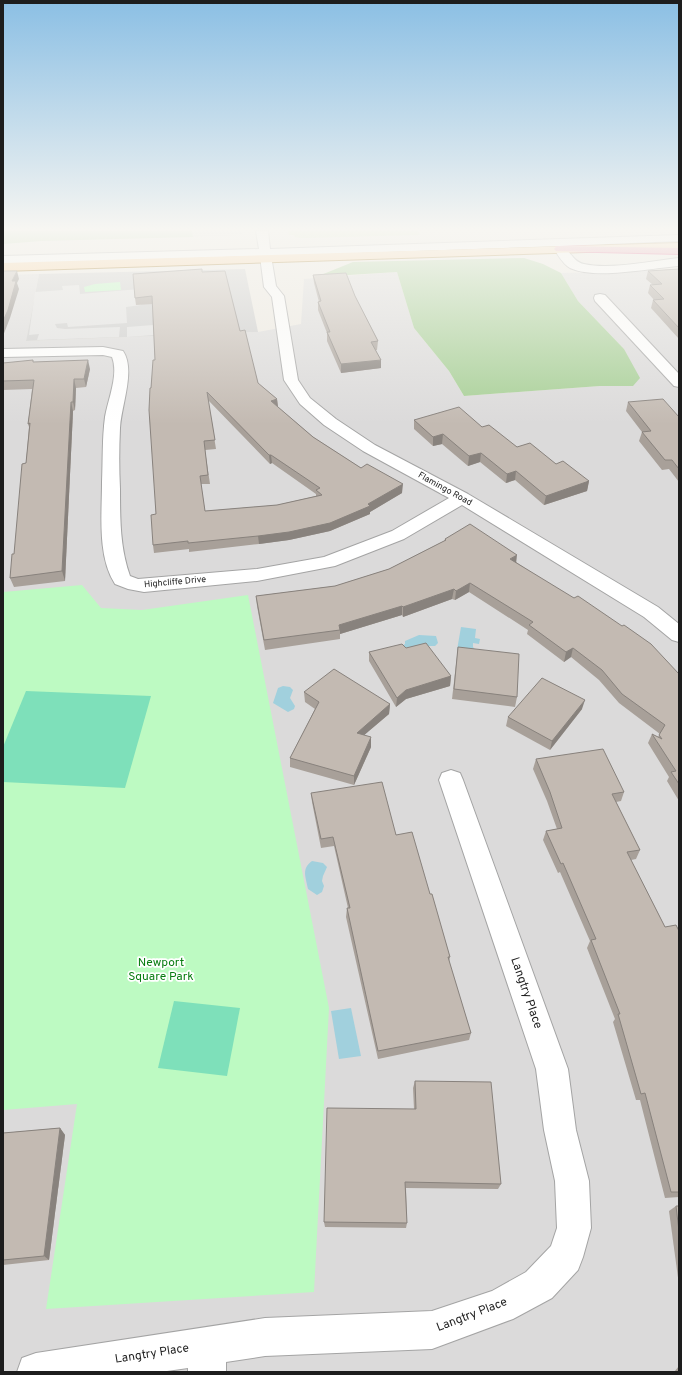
<svg xmlns="http://www.w3.org/2000/svg" width="682" height="1375" viewBox="0 0 682 1375" font-family="Overpass,sans-serif">
  <rect width="100%" height="100%" fill="#eeeae2"/>
  <g fill="#dbdada">
    <path d="M192 231H241L242 235 193 237Z"/>
    <path d="M679 270V1372H3V275L39 274 26 341 258 332 301 324 304 279 397 272 414 328 449 371 464 396 600 386H633L624 349 578 301 561 273Z"/>
  </g>
  <path fill="#cbcbcb" d="M245 269 258 332 26 341 39 274Z"/>
  <path fill="#c8eaa6" d="M288 231H418L420 235 302 238 295 237 294 235H289Z"/>
  <g fill="#a7cf96">
    <path d="M3 231H192L193 237 41 241 3 244Z"/>
    <path d="M524 258 543 264 561 273 578 301 624 349 640 378 633 386H600L464 396 449 371 414 328 397 272 316 277 353 262Z"/>
  </g>
  <g fill="#bdfac2">
    <path d="M120 282 121 290 85 292 84 287 95 284Z"/>
    <path d="M82 585 101 608 142 610 248 595 329 1008 314 1292 46 1309 77 1104 3 1110V592Z"/>
  </g>
  <g fill="#7ee0ba">
    <path d="M26 691 151 696 125 788 3 782V747Z"/>
    <path d="M174 1001 240 1008 227 1076 158 1068Z"/>
  </g>
  <g fill="#e1e1e1">
    <path d="M79 285 80 294 140 289 141 305 126 307 127 323 68 327 67 323 55 324 57 328 65 329 120 327 119 337 37 340 39 334 29 335 35 292 63 290 62 286Z"/>
    <path d="M234 319 236 329 127 337V327Z"/>
  </g>
  <g fill="#a1d0dd">
    <path d="M461 627 476 629 475 638 480 639 479 644 473 643V647L476 651 457 650Z"/>
    <path d="M419 635 436 636 438 643 435 646H425L411 650 400 647 405 644V641Z"/>
    <path d="M283 686 290 687 293 690 290 698 295 706 294 709 288 712 273 703 278 688Z"/>
    <path d="M312 861 323 863 327 867 323 876 322 881 324 886 322 892 317 895 308 889C306 877 301 869 312 861Z"/>
    <path d="M351 1008 361 1056 339 1059 331 1011Z"/>
  </g>
  <g fill="none" stroke-linecap="round" stroke-linejoin="round">
    <g stroke="#a4a4a4" stroke-width="2">
      <g id="minor">
        <path d="M256 231H268L270 249 679 235V241L560 246C570 248 572 262 584 264 610 270 651 261 679 258V266C650 268 596 280 570 268 563 264 558 255 554 249L560 246 271 256 276 286 284 296 298 380 310 398 336 419 375 445 468 494 658 607 679 624V642L672 640 644 617 462 505 404 539 335 566 257 581 144 592 128 589 115 584C97 556 102 514 102 482 103 461 102 439 105 417 108 399 119 375 112 357L103 355 3 357V349L103 347 123 351C136 370 121 406 120 428 119 449 119 469 120 489 120 519 120 548 130 576L138 579 257 569 324 557 392 531 449 498 363 451 324 425 300 404 284 380 272 297 264 287 260 256 3 264V256L259 249Z"/>
        <path d="M600 294 605 295 679 374V387L674 386 595 301 594 298 595 295Z"/>
        <path d="M451 770 460 773 463 780 568 1069 576 1130 589 1181 591 1228 583 1257 578 1270 552 1298 513 1319 432 1349 265 1356 226 1362V1372H188V1368L160 1372H17L22 1358 36 1353 265 1318 432 1311 492 1291 526 1272 551 1246 557 1228 555 1181 544 1130 536 1069 439 780 442 773Z"/>
      </g>
    </g>
    <g stroke="#966400" stroke-width="2">
      <path id="major" d="M679 243V249L3 271V263Z"/>
    </g>
    <g stroke="#db2061" stroke-width="2">
      <path id="highway" d="M560 246 679 248V254L556 251 554 249 556 247Z"/>
    </g>
    <use href="#minor" fill="#fff" fill-rule="evenodd"/>
    <use href="#major" fill="#fed198" fill-rule="evenodd"/>
    <use href="#highway" fill="#e8889a" fill-rule="evenodd"/>
  </g>
  <g fill="#a8a099" fill-rule="evenodd">
    <path d="M679 269V339L651 308 653 300H654L648 293 650 285H653L646 279 648 271Z"/>
    <path d="M202 272 240 331 258 383 277 399 278 407 313 437 361 468 402 493 370 512V514L330 531 289 540 259 544 189 552V549L154 553 153 545 156 514 151 388 155 360 153 304 136 305 135 298ZM208 400 270 464 272 463 316 494V496L277 505 205 511 201 484H210L205 450 216 449Z"/>
    <path d="M313 275 355 296 378 341 377 350H376L381 368 341 373 327 341V333L318 310V302H319L314 283Z"/>
    <path d="M34 362 90 369 86 387 76 388 75 410 73 411 65 581 14 587 10 578 14 554 26 463 29 427 28 424 32 389 3 390V363Z"/>
    <path d="M628 402 679 417V482L669 469 662 470 639 441 642 432 626 411Z"/>
    <path d="M414 420 482 427 517 447 556 464 589 481 587 491 544 505 515 480 506 483 480 462 468 466 442 444 433 446 414 429Z"/>
    <path d="M445 539 516 562 679 674V801L667 781 669 777 648 743 652 734 658 737 660 734 619 703 599 680 571 657 564 662 527 634 528 630 469 592 455 600 452 599 403 617 402 615 340 634V639L265 650 257 606 256 596 335 586 389 569 444 541Z"/>
    <path d="M458 647 517 697 515 707 452 699Z"/>
    <path d="M406 648 451 676 450 686 406 699 396 707 369 661V652Z"/>
    <path d="M304 692 390 704 389 714 364 735 371 747 354 785 290 767V758L315 709 305 702Z"/>
    <path d="M582 709 550 750 506 726 508 717Z"/>
    <path d="M536 759 624 792 621 801 616 802 640 850 636 859 631 860 665 927 679 931V1197L665 1198 640 1100H636L613 1022 615 1019 587 948 590 941 560 872 558 873 543 840 546 831 557 829 547 801 533 769Z"/>
    <path d="M311 793 396 835 430 894 450 957 449 962 471 1033 469 1040 378 1059 346 917 347 908H348L334 846 321 848 312 802Z"/>
    <path d="M415 1081 501 1184 498 1189 406 1188 407 1223 406 1228 325 1227 324 1222 414 1109 413 1088Z"/>
    <path d="M60 1128 65 1135 49 1260 3 1265V1133Z"/>
    <path d="M676 1206H679V1285L669 1211Z"/>
    <path d="M679 1366V1372H674Z"/>
  </g>
  <g fill="#88827d">
    <path d="M17 271 19 279 17 283 19 289 10 318 3 336V321L12 281Z"/>
    <path d="M88 360 90 369 86 387 84 379Z"/>
    <path d="M381 360V368L341 373V364Z"/>
    <path d="M74 379 76 388 75 410 73 402Z"/>
    <path d="M277 399 278 407 271 401Z"/>
    <path d="M71 402 73 411 65 581 62 571Z"/>
    <path d="M443 434 442 444 433 446V437Z"/>
    <path d="M481 453 480 462 468 466 469 456Z"/>
    <path d="M269 455H271L272 463 270 464Z"/>
    <path d="M516 471 515 480 506 483 507 474Z"/>
    <path d="M589 481 587 491 544 505 546 496Z"/>
    <path d="M403 484 402 493 370 512V514L330 531 289 540 259 544 258 536 368 504Z"/>
    <path d="M517 555 516 564 510 559Z"/>
    <path d="M470 583 469 592 455 600 456 591Z"/>
    <path d="M454 589 452 599 403 617V607Z"/>
    <path d="M402 606V615L340 634V630L339 625Z"/>
    <path d="M573 648 571 657 564 662 566 652Z"/>
    <path d="M451 676 450 686 406 699 396 707 397 698 406 690Z"/>
    <path d="M585 700 582 709 550 750 552 741Z"/>
    <path d="M390 704 389 714 356 742 357 733Z"/>
    <path d="M371 737V747L354 785V776Z"/>
    <path d="M60 1128 65 1135 49 1260 44 1256Z"/>
  </g>
  <g fill="#c3bab2" stroke="#88827d" fill-rule="evenodd">
    <path d="M202 269V272L225 271 240 331 245 330 258 383 277 399 271 401 313 437 361 468 367 464 403 484 368 504 370 506 330 523 289 532 258 536 188 543V541L153 545 151 515 156 514 149 410 150 388H151L153 360H155L152 296 135 298 133 274ZM207 392 269 455H271L320 488 316 490 322 495 277 505 205 511 200 476 208 475 204 441 215 440Z"/>
    <path d="M679 269V328L653 300 664 299 650 285 662 284 648 271Z"/>
    <path d="M3 271H17L12 281H16L8 310 3 321Z"/>
    <path d="M346 273 355 296 378 341 371 342 381 360 341 364 327 332H330L318 302 321 301 313 275Z"/>
    <path d="M33 360V362L88 360 84 379H74L73 402H71L62 571 10 578 12 554H14L22 464 26 463 30 423 28 424 34 380 3 381V363Z"/>
    <path d="M663 399 679 417V469L672 460H665L642 432 651 431 628 402Z"/>
    <path d="M459 407 482 427 489 425 517 447 530 443 556 464 563 461 589 481 546 496 516 471 507 474 481 453 469 456 443 434 433 437 414 420Z"/>
    <path d="M470 524 517 555 510 559 574 598 578 596 622 626 624 625 651 644 679 674V784L671 772 676 771 652 734 662 739 659 735 665 725 622 694 602 670 573 648 566 652 529 625 533 622 470 583 456 591 454 589 403 607 402 606 339 625 340 630 264 640 256 596 335 586 389 569 446 540 445 539Z"/>
    <path d="M426 643 451 676 406 690 397 698 369 652 402 644 406 648Z"/>
    <path d="M458 647 519 654 517 697 454 689Z"/>
    <path d="M334 669 390 704 357 733 371 737 354 776 290 758 319 702 304 692Z"/>
    <path d="M542 678 585 700 552 741 508 717Z"/>
    <path d="M603 749 624 792 612 794 640 850 627 852 665 927 676 925 679 931V1192H671L645 1093 641 1094 618 1014H620L591 940 596 939 563 863 561 864 546 831 562 828 550 792 536 759Z"/>
    <path d="M382 782 396 835 412 832 430 894H432L450 957H448L471 1033 378 1051 347 908H350L333 837 321 839 311 793Z"/>
    <path d="M415 1081 491 1082 501 1184 405 1182 407 1223 324 1222 327 1108 416 1109Z"/>
    <path d="M60 1128 44 1256 3 1260V1133Z"/>
    <path d="M676 1206H679V1231Z"/>
  </g>
  <linearGradient id="sky" x2="0" y2="1"><stop stop-color="#8bbfe4"/><stop offset="0.54" stop-color="#f7f6f2"/><stop offset="1" stop-color="#f7f6f2" stop-opacity="0"/></linearGradient>
  <rect width="682" height="424" fill="url(#sky)"/>
  <g text-anchor="middle" dominant-baseline="central" stroke-width="3.5" stroke-linejoin="round" paint-order="stroke">
    <g font-size="9" fill="#1d1d1d" stroke="#fff">
      <text transform="translate(445 489) rotate(29)">Flamingo Road</text>
      <text transform="translate(175 582) rotate(-5)">Highcliffe Drive</text>
    </g>
    <g font-size="12" fill="#097d12" stroke="#fff">
      <text x="161" y="963">Newport<tspan x="161" dy="14">Square Park</tspan></text>
    </g>
    <g font-size="12" fill="#1d1d1d" stroke="#fff">
      <text transform="translate(526 993) rotate(71)">Langtry Place</text>
      <text transform="translate(472 1315) rotate(-21)">Langtry Place</text>
      <text transform="translate(152 1354) rotate(-9)">Langtry Place</text>
    </g>
  </g>
  <rect width="682" height="1375" fill="none" stroke="#1d1d1d" stroke-width="8"/>
</svg>
